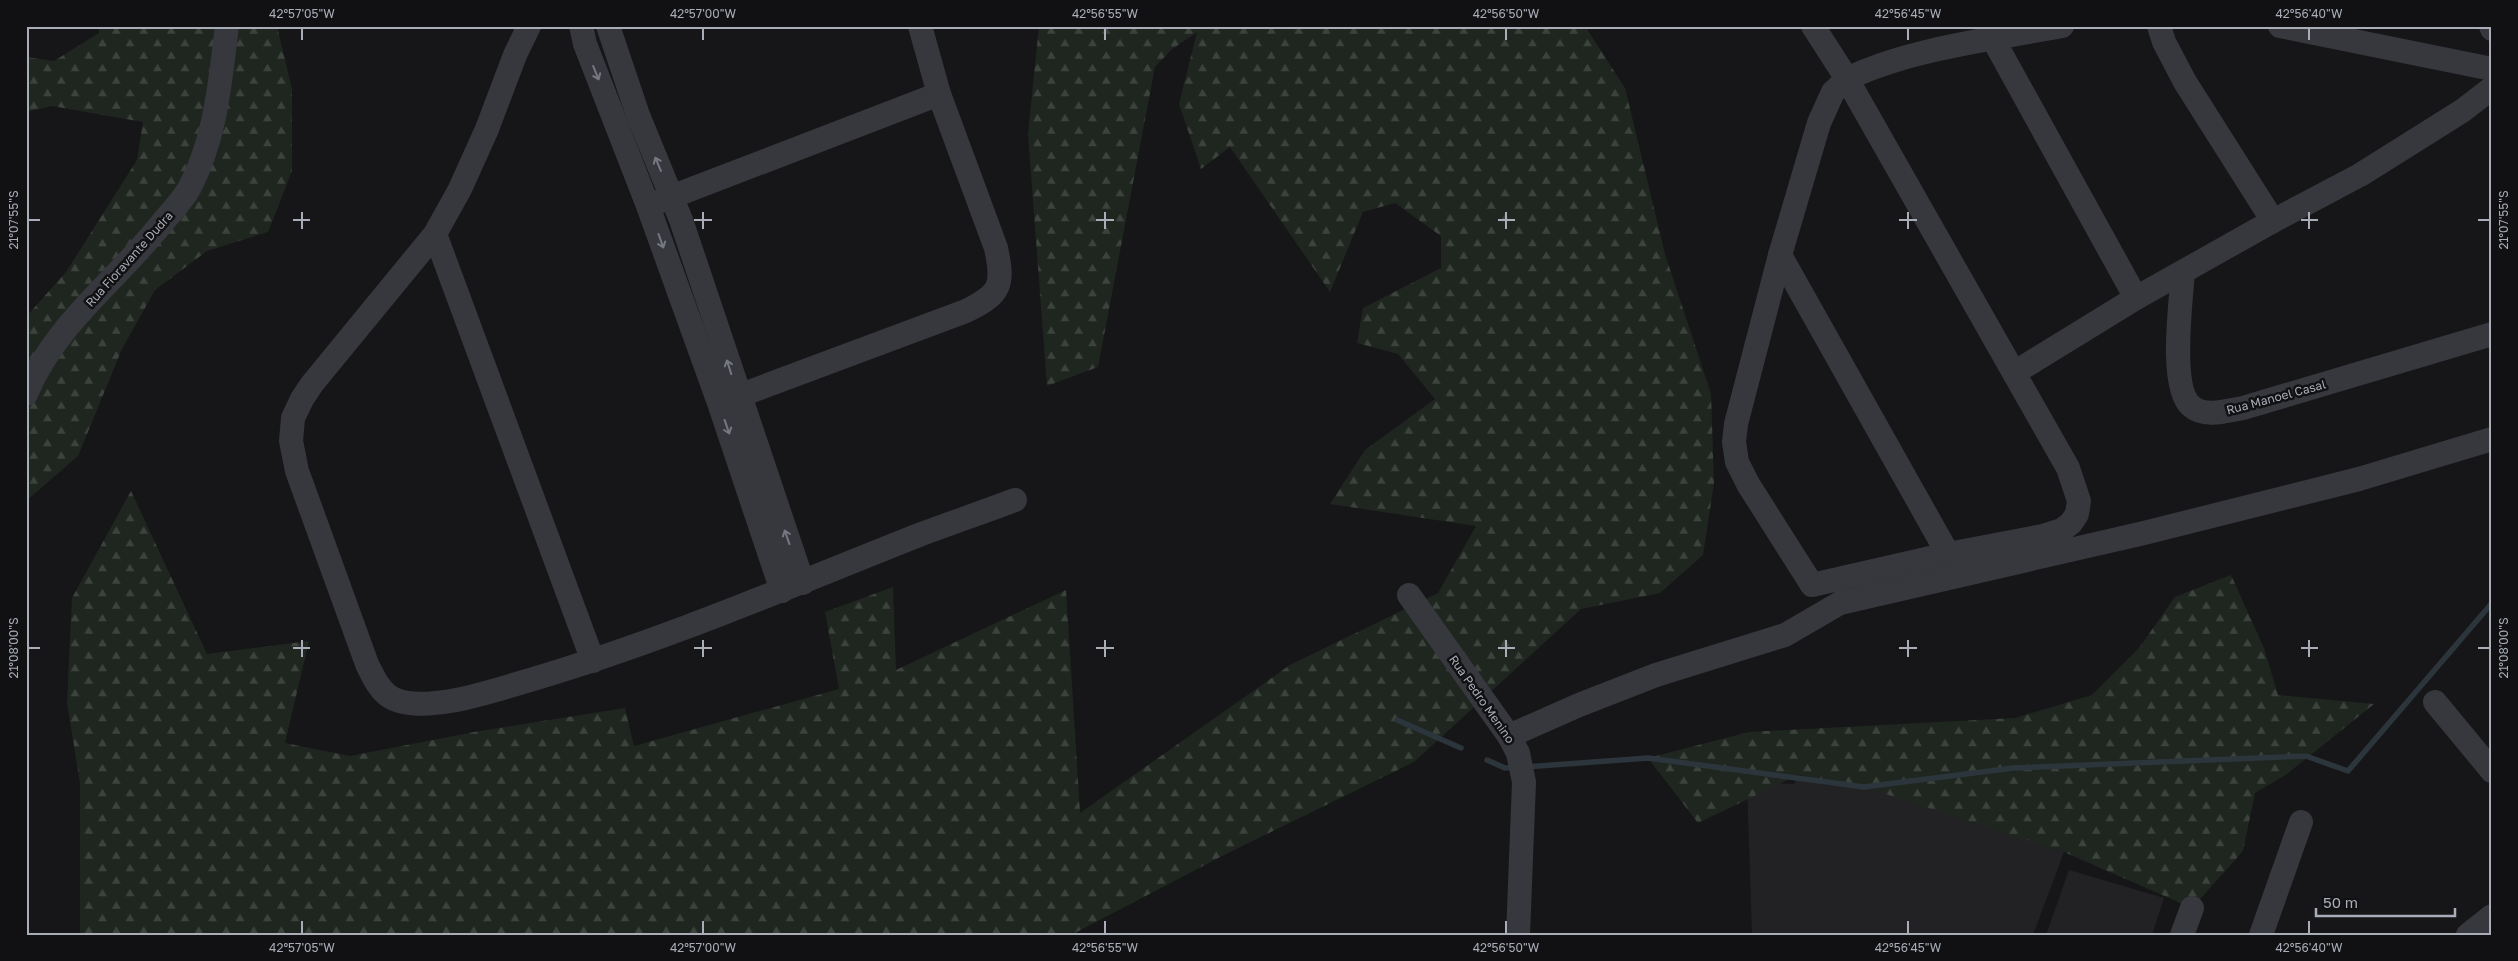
<svg xmlns="http://www.w3.org/2000/svg" width="2518" height="961" viewBox="0 0 2518 961" font-family="'Golos Text',sans-serif">
  <defs>
    <pattern id="forest-firs" width="22" height="20" patternUnits="userSpaceOnUse" patternTransform="scale(1.25)"><rect width="22" height="20" fill="#1e261f"/><path d="M5 1l3.5 6h-7zM16 11l3.5 6h-7z" fill="#3c433d"/></pattern>
  </defs>
  <rect width="100%" height="100%" fill="#161618"/>
  <g fill="#222225">
    <path d="M1798 775 1825 785 1883 788 2064 852 2033 935H1752L1747 782 1794 784Z"/>
    <path d="M2069 870 2164 898 2152 935H2046Z"/>
  </g>
  <g fill="url(#forest-firs)">
    <path d="M99 26H277L292 89V171L268 232 207 251 155 290 122 349 78 456 26 501V317L66 272 137 160 143 122 52 106 26 112V57L54 61 99 33Z"/>
    <path d="M1039 26H1585L1625 88 1665 254 1711 394 1714 483 1703 555 1660 593 1581 609 1414 762 1228 853 1071 935H80V783L67 703 72 598 131 491 207 654 309 641 285 743 350 756 474 732 625 708 634 746 839 689 825 612 893 587 896 670 1066 590 1080 813 1290 665 1438 593 1476 526 1330 504 1365 450 1435 399 1398 354 1357 343 1363 308 1441 268V236L1395 203 1363 212 1330 292 1230 147 1201 169 1179 104 1197 32 1171 50 1155 67 1098 367 1047 386 1028 134Z"/>
    <path d="M2231 575 2264 648 2278 695 2374 704 2287 774 2255 793 2243 851 2192 908 2064 852 1864 787 1798 775 1698 823 1648 758 1749 732 2015 718 2092 695 2139 648 2175 597Z"/>
  </g>
  <g fill="none" stroke-linecap="round" stroke-linejoin="round">
    <g stroke="#2c353c" stroke-width="5.5">
      <path d="M1397 720 1461 748"/>
      <path d="M1487 760 1505 768 1516 767"/>
      <path d="M1525 767 1648 758 1864 787 2013 768 2306 756 2348 771 2492 603"/>
    </g>
    <g stroke="#37383d" stroke-width="24">
      <path d="M529 26 515 55 487 129 460 189 435 234 312 384 302 399 293 418 291 441 297 471 367 664C373 676 380 693 394 699 428 714 495 690 530 680 663 641 790 586 919 535 951 523 983 512 1015 500"/>
      <path d="M581 26 585 44 648 206 719 403 782 591"/>
      <path d="M608 26 638 115 681 220 803 583"/>
      <path d="M1813 26 1847 79C1908 49 1994 39 2062 26"/>
      <path d="M2159 26 2164 42 2185 82 2273 221"/>
      <path d="M2280 26 2492 69"/>
      <path d="M2491 26 2492 29"/>
      <path d="M1993 39 2136 298"/>
      <path d="M1847 79 2068 468 2079 501 2077 514 2071 523 2062 530 2043 536 1948 554 1812 585 1748 484 1737 462 1734 442 1736 424 1780 255 1819 123 1833 92Z"/>
      <path d="M658 202 939 94"/>
      <path d="M435 234 593 661"/>
      <path d="M1780 255 1948 554"/>
      <path d="M2183 272C2181 301 2169 387 2191 406 2204 418 2227 411 2243 408L2492 334"/>
      <path d="M2014 373 2136 298 2273 221 2360 175 2462 111 2492 88"/>
      <path d="M26 394C54 325 117 280 162 223 171 212 183 200 190 187 216 137 220 82 227 26"/>
      <path d="M725 401 966 311C1001 294 1004 285 996 248L939 94 920 26"/>
      <path d="M1409 595 1509 736 1518 753 1524 782 1518 935"/>
      <path d="M2435 702 2492 771"/>
      <path d="M1509 736 1579 705 1656 675 1785 635 1840 603 2144 533 2359 479 2492 439"/>
      <path d="M2182 935 2192 908"/>
      <path d="M2261 935 2301 822"/>
      <path d="M2468 935 2492 916"/>
    </g>
  </g>
  <defs><path id="oneway-shaft" d="M-6 0H5M1.5-3L5.5 0L1.5 3" fill="none" stroke-width="1.6" stroke-linecap="round" stroke-linejoin="round" transform="scale(1.25)"/></defs>
  <g stroke="#757881">
    <use href="#oneway-shaft" transform="translate(596 73) rotate(68)"/>
    <use href="#oneway-shaft" transform="translate(658 164) rotate(-113)"/>
    <use href="#oneway-shaft" transform="translate(661 241) rotate(70)"/>
    <use href="#oneway-shaft" transform="translate(729 367) rotate(-108)"/>
    <use href="#oneway-shaft" transform="translate(727 427) rotate(71)"/>
    <use href="#oneway-shaft" transform="translate(787 537) rotate(-109)"/>
  </g>
  <path fill="none" stroke="#a8adb8" stroke-width="2" d="M302 28V40M703 28V40M1105 28V40M1506 28V40M1908 28V40M2309 28V40M302 212V229M703 212V229M1105 212V229M1506 212V229M1908 212V229M2309 212V229M28 220H40M293 220H310M694 220H712M1096 220H1114M1498 220H1515M1899 220H1917M2301 220H2318M2478 220H2490M302 640V657M703 640V657M1105 640V657M1506 640V657M1908 640V657M2309 640V657M28 648H40M293 648H310M694 648H712M1096 648H1114M1498 648H1515M1899 648H1917M2301 648H2318M2478 648H2490M302 921V934M703 921V934M1105 921V934M1506 921V934M1908 921V934M2309 921V934"/>
  <g text-anchor="middle" dominant-baseline="central" stroke-width="5" stroke-linejoin="round" paint-order="stroke">
    <g font-size="12" fill="#a8adb8" stroke="#111113">
      <text transform="translate(129 259) rotate(-48)">Rua Fioravante Dudra</text>
      <text transform="translate(2276 397) rotate(-15)">Rua Manoel Casal</text>
      <text transform="translate(1482 699) rotate(55)">Rua Pedro Menino</text>
    </g>
  </g>
  <rect width="2518" height="961" fill="none" stroke="#111113" stroke-width="55"/>
  <path d="M2316 908v8h139v-8" fill="none" stroke="#a8adb8" stroke-width="2.5"/>
  <text x="2323" y="908" font-size="15" fill="#a8adb8" stroke="#111113" stroke-width="4" paint-order="stroke">50 m</text>
  <rect x="28" y="28" width="2462" height="906" fill="none" stroke="#a8adb8" stroke-width="2"/>
  <g font-size="12" text-anchor="middle" fill="#a8adb8">
    <text x="302" y="18">42°57'05"W</text>
    <text x="703" y="18">42°57'00"W</text>
    <text x="1105" y="18">42°56'55"W</text>
    <text x="1506" y="18">42°56'50"W</text>
    <text x="1908" y="18">42°56'45"W</text>
    <text x="2309" y="18">42°56'40"W</text>
    <text transform="translate(14 220) rotate(-90)" y="4">21°07'55"S</text>
    <text transform="translate(2504 220) rotate(-90)" y="4">21°07'55"S</text>
    <text transform="translate(14 648) rotate(-90)" y="4">21°08'00"S</text>
    <text transform="translate(2504 648) rotate(-90)" y="4">21°08'00"S</text>
    <text x="302" y="952">42°57'05"W</text>
    <text x="703" y="952">42°57'00"W</text>
    <text x="1105" y="952">42°56'55"W</text>
    <text x="1506" y="952">42°56'50"W</text>
    <text x="1908" y="952">42°56'45"W</text>
    <text x="2309" y="952">42°56'40"W</text>
  </g>
</svg>
